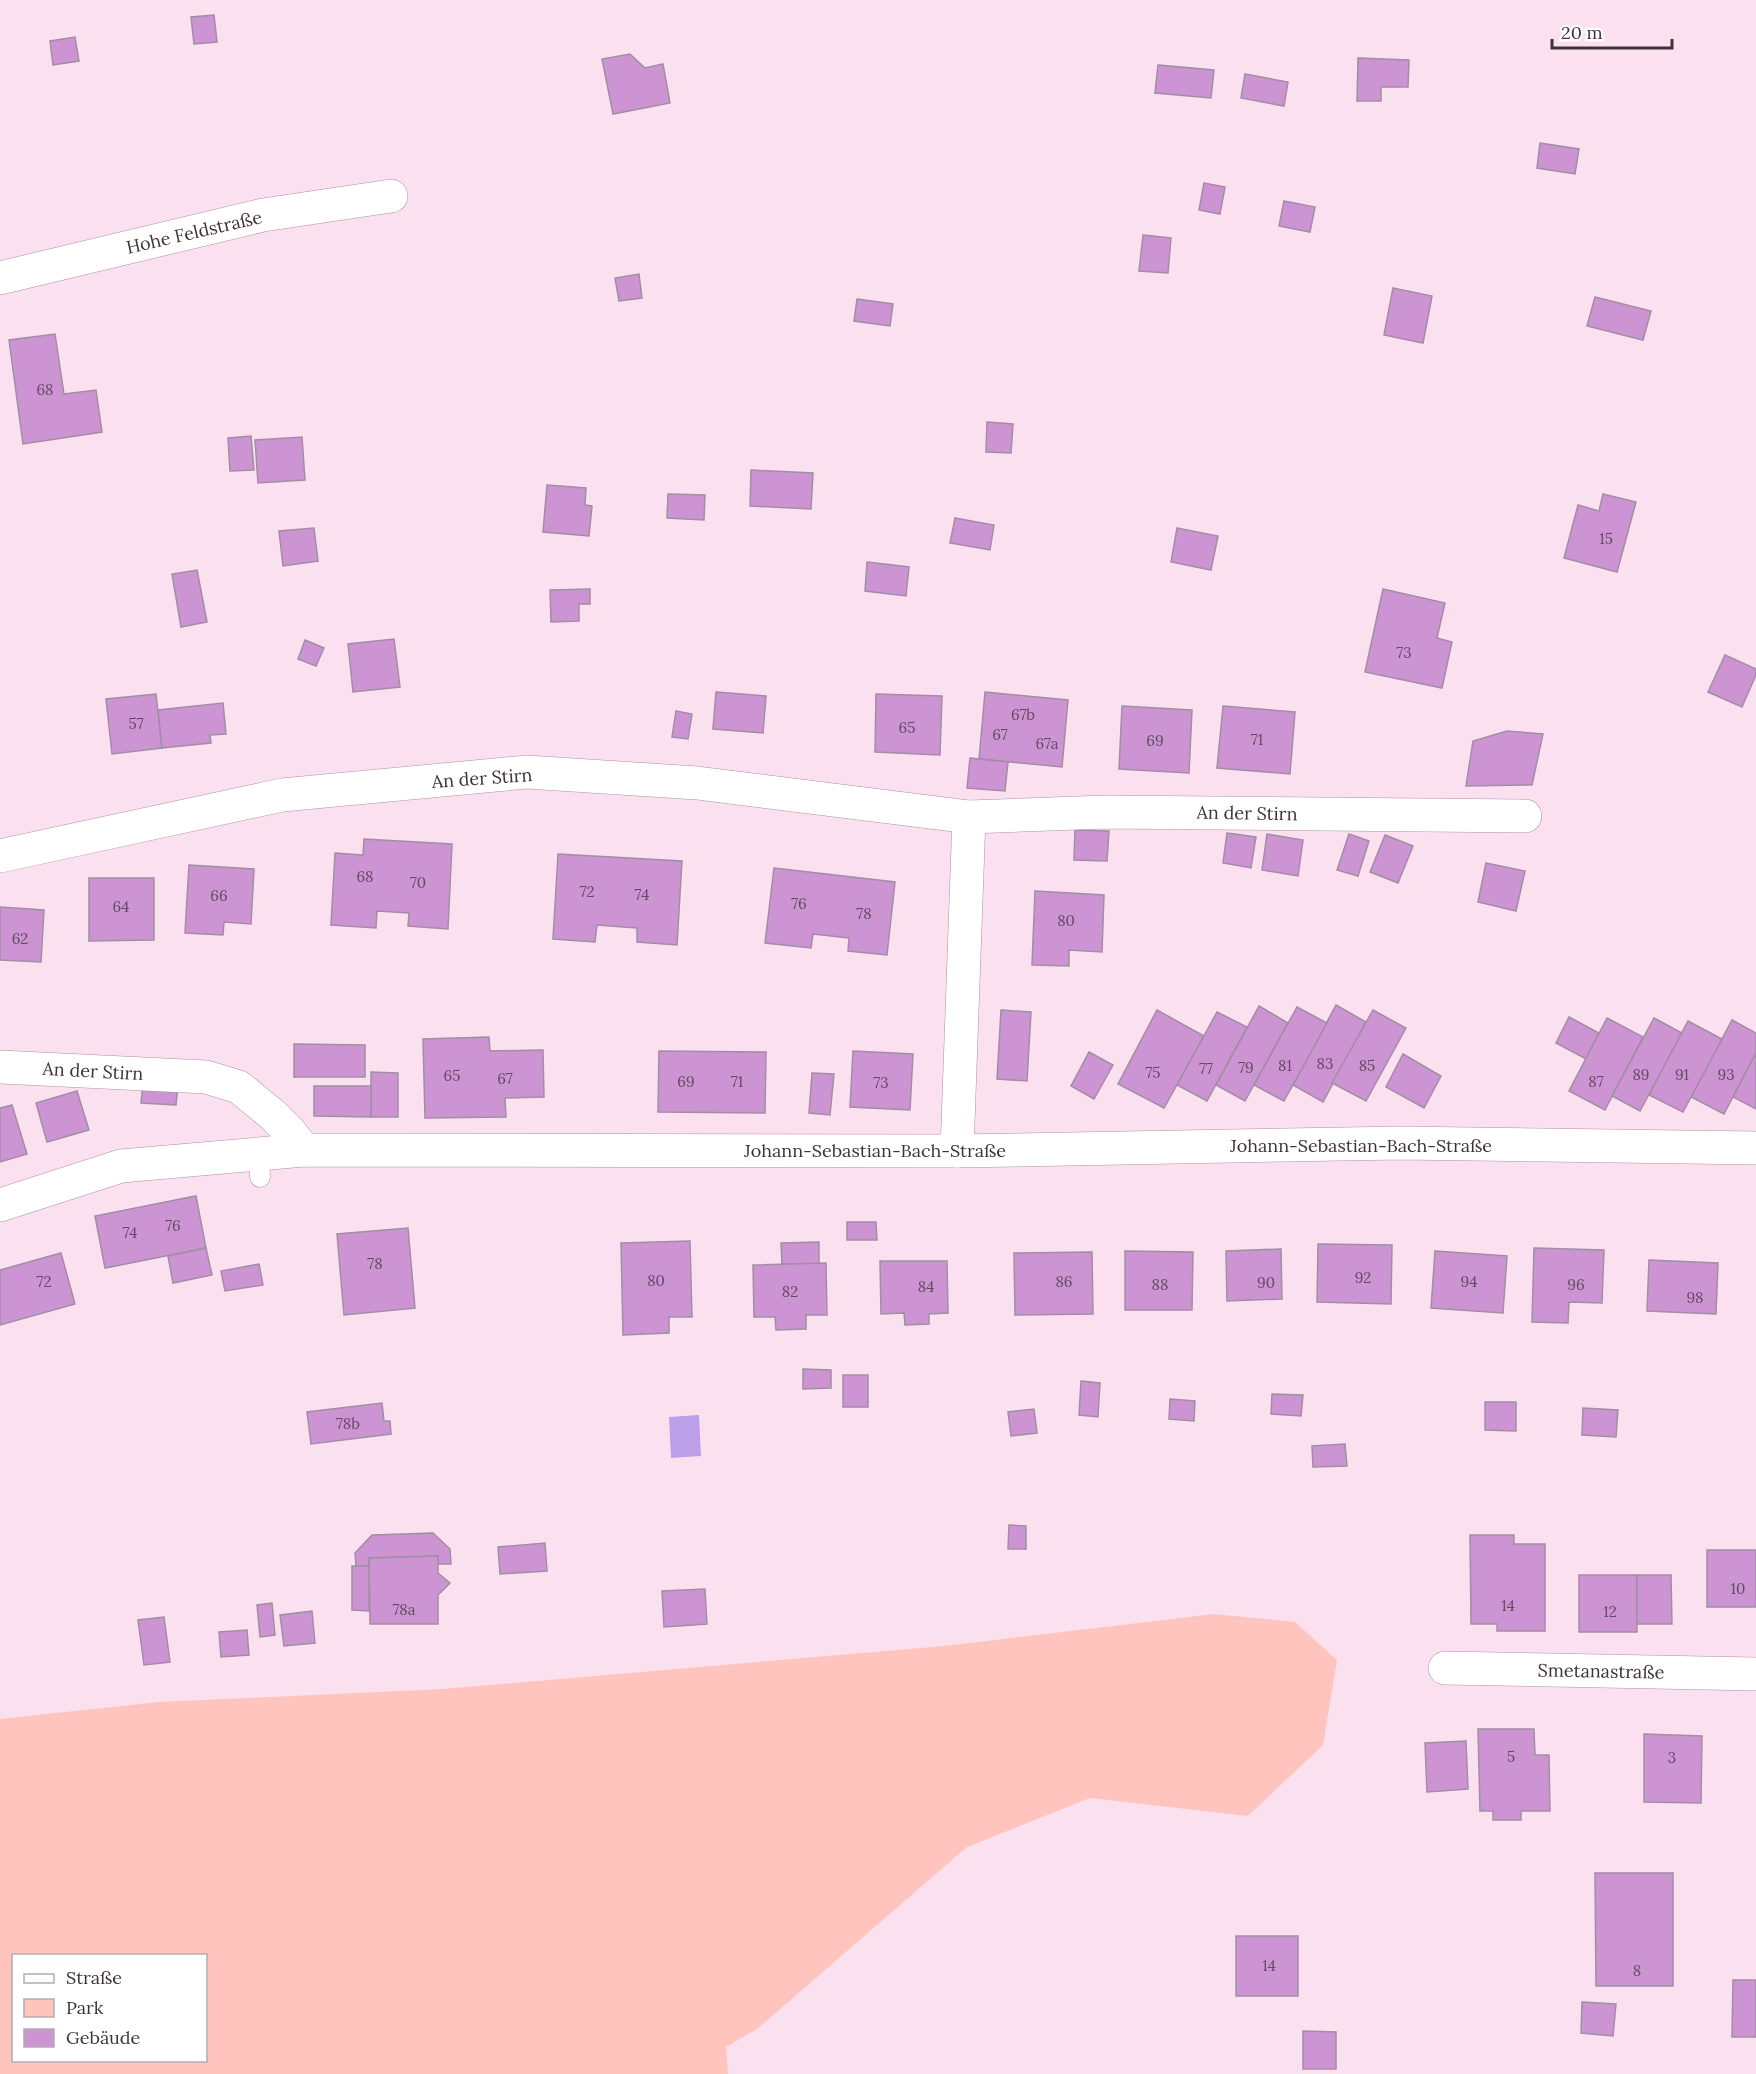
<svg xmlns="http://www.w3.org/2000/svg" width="1756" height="2074" viewBox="0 0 1756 2074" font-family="Lora,serif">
  <rect width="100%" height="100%" fill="#fbe1ef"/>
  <path fill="#ffc4bd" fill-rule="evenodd" d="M1214 1614 1295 1622 1337 1660 1323 1745 1248 1816 1090 1798 967 1847 757 2029 726 2047 728 2074H0V1719L159 1702 443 1689 944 1646ZM14 1956H206V2060H14Z"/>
  <path fill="#bb9fe9" d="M699 1415 701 1456 671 1458 669 1417Z"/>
  <g fill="#cc94d3" stroke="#a28da5" stroke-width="1.5">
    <path d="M214 15 217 42 194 44 191 17Z"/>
    <path d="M75 37 79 61 53 65 50 41Z"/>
    <path d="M630 54 645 68 663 64 670 103 613 114 602 59Z"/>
    <path d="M1358 58 1409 60 1408 87H1381V101H1357Z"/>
    <path d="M1158 65 1214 70 1211 98 1155 93Z"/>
    <path d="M1245 74 1288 82 1284 106 1241 98Z"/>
    <path d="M1540 143 1579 149 1575 174 1537 168Z"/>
    <path d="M1204 183 1225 187 1220 214 1199 210Z"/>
    <path d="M1284 201 1315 207 1310 232 1279 226Z"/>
    <path d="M1143 235 1171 238 1168 273 1139 271Z"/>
    <path d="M639 274 642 298 619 301 615 278Z"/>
    <path d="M1393 288 1432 296 1423 343 1384 335Z"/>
    <path d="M1595 297 1651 311 1643 340 1587 326Z"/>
    <path d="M857 299 893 304 890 326 854 321Z"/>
    <path d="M55 334 64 394 96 390 102 432 23 444 9 340Z"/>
    <path d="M987 422 1013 424 1011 453 986 452Z"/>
    <path d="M251 436 254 470 230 471 228 438Z"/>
    <path d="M302 437 305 480 258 483 255 440Z"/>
    <path d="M751 470 813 473 811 509 750 506Z"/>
    <path d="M547 485 586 488 585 505 592 506 589 536 543 532Z"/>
    <path d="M668 494 705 495 704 520 667 518Z"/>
    <path d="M1603 494 1636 502 1617 572 1564 558 1578 505 1599 511Z"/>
    <path d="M955 518 994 525 990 550 950 543Z"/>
    <path d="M314 528 318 561 283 566 279 531Z"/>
    <path d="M1177 528 1218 536 1211 570 1171 562Z"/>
    <path d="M867 562 909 567 906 596 865 591Z"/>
    <path d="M197 570 207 622 181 627 172 574Z"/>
    <path d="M590 589V604H579V621L551 622 550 590Z"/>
    <path d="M1383 589 1445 603 1437 638 1452 642 1442 688 1365 672Z"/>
    <path d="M394 639 400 687 353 692 348 644Z"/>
    <path d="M305 640 324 648 316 666 298 659Z"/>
    <path d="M1725 655 1756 669V675L1742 707 1708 692Z"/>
    <path d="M716 692 766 696 763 733 713 729Z"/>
    <path d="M985 692 1068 700 1062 767 979 759Z"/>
    <path d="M156 694 162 748 112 754 106 699Z"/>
    <path d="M876 694 942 696 940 755 875 752Z"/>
    <path d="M223 703 226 734 210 735 211 743 162 748 158 710Z"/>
    <path d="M1122 706 1192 710 1189 773 1119 769Z"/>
    <path d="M1223 706 1295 712 1290 774 1217 768Z"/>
    <path d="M676 711 692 714 688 739 672 737Z"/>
    <path d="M1507 731 1543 734 1532 785 1466 786 1473 741Z"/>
    <path d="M970 758 1008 762 1005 791 967 788Z"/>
    <path d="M1075 830 1109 831 1107 861 1074 860Z"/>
    <path d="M1227 833 1256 837 1251 868 1223 863Z"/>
    <path d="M1267 834 1303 840 1298 876 1262 870Z"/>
    <path d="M1349 834 1369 841 1358 876 1337 870Z"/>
    <path d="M1385 835 1413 846 1398 883 1370 872Z"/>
    <path d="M364 839 452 844 448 929 408 926 409 913 377 911 376 928 331 925 335 853 363 855Z"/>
    <path d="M558 854 682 861 677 945 637 942V928L597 925 595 942 553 939Z"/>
    <path d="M1486 863 1525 871 1516 911 1478 902Z"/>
    <path d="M189 865 254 869 251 924 224 922 223 935 185 933Z"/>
    <path d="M774 868 895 882 887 955 848 951 849 938 813 934 811 948 765 943Z"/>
    <path d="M89 878H154V940L89 941Z"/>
    <path d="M1035 891 1104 895 1102 952 1069 950V966L1032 965Z"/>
    <path d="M0 907 44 910 41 962 0 960Z"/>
    <path d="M1336 1005 1366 1022 1323 1102 1293 1085Z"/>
    <path d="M1259 1006 1288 1023 1245 1101 1216 1085Z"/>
    <path d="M1297 1007 1327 1023 1284 1101 1254 1085Z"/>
    <path d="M1001 1010 1031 1012 1027 1081 997 1079Z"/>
    <path d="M1157 1010 1204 1036 1164 1108 1118 1084Z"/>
    <path d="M1373 1010 1406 1028 1366 1101 1332 1083Z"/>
    <path d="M1217 1012 1247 1027 1207 1101 1177 1085Z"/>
    <path d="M1569 1017 1599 1033 1586 1059 1556 1043Z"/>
    <path d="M1607 1018 1643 1037 1605 1110 1569 1091Z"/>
    <path d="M1654 1018 1682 1033 1640 1111 1612 1096Z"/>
    <path d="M1732 1020 1756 1033V1053L1724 1114 1691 1097Z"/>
    <path d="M1688 1021 1722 1039 1683 1112 1649 1095Z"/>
    <path d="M489 1037 490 1051 543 1050 544 1097 505 1098 506 1117 425 1118 423 1039Z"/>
    <path d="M294 1044 365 1045V1077H294Z"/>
    <path d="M659 1051 766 1052 765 1113 658 1112Z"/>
    <path d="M853 1051 913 1054 910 1110 850 1107Z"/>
    <path d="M1089 1052 1113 1065 1094 1099 1071 1086Z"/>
    <path d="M1756 1053V1109L1733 1097Z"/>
    <path d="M1403 1054 1441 1076 1424 1108 1386 1087Z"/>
    <path d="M371 1072 398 1073V1117H371Z"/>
    <path d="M812 1073 834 1074 830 1115 809 1113Z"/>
    <path d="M143 1082 178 1086 176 1105 141 1103Z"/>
    <path d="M314 1086H371V1117L314 1116Z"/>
    <path d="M77 1091 89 1130 47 1142 36 1103Z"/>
    <path d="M12 1105 27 1154 0 1162V1108Z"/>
    <path d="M196 1196 206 1248 105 1268 95 1216Z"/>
    <path d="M847 1222H876L877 1240H847Z"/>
    <path d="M408 1228 415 1308 344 1315 337 1234Z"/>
    <path d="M690 1241 692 1317H669V1333L623 1335 621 1243Z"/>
    <path d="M819 1242V1264H782L781 1243Z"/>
    <path d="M1318 1244 1392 1245 1391 1304 1317 1302Z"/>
    <path d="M206 1248 212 1275 173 1283 168 1256Z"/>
    <path d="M1534 1248 1604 1250 1602 1303 1569 1302 1568 1323 1532 1322Z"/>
    <path d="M1281 1249 1282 1299 1227 1301 1226 1251Z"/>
    <path d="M1125 1251 1193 1252 1192 1310H1125Z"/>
    <path d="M1435 1251 1507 1256 1503 1313 1431 1308Z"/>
    <path d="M1092 1252 1093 1314 1015 1315 1014 1253Z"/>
    <path d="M61 1253 75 1304 0 1325V1270Z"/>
    <path d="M1649 1260 1718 1263 1716 1314 1647 1311Z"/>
    <path d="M880 1261H947L948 1313 929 1314V1324L905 1325 904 1313 881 1314Z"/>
    <path d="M826 1263 827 1315H806V1329L776 1330 775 1317H754L753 1265Z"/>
    <path d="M259 1264 263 1285 225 1291 221 1271Z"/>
    <path d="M803 1369 831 1370V1388L803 1389Z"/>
    <rect x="843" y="1375" width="25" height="32"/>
    <path d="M1081 1381 1100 1383 1098 1417 1079 1415Z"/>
    <path d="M1272 1394 1303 1395 1301 1416 1271 1414Z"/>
    <path d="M1170 1399 1195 1401 1194 1421 1169 1419Z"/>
    <path d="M1485 1402H1516V1431L1485 1430Z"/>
    <path d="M382 1403 384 1421H390L391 1434 311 1444 307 1412Z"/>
    <path d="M1583 1408 1618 1410 1616 1437 1582 1435Z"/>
    <path d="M1034 1409 1037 1433 1011 1436 1008 1412Z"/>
    <path d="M1345 1444 1347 1466 1313 1467 1312 1446Z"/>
    <path d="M1009 1525 1026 1526V1549H1008Z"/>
    <path d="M433 1533 450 1549 451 1564H438V1556L369 1558V1566H356L355 1553 372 1535Z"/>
    <path d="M1470 1535H1514V1544H1545V1631H1497V1624H1471Z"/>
    <path d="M545 1543 547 1571 500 1574 498 1547Z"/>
    <rect x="1707" y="1550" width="49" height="57"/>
    <path d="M438 1556V1573L450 1583 438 1595V1624H370L369 1558Z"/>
    <path d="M352 1566H369V1611L352 1610Z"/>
    <rect x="1579" y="1575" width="58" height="57"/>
    <path d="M1637 1575H1671L1672 1624H1637Z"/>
    <path d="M705 1589 707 1624 664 1627 662 1591Z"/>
    <path d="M272 1603 275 1635 260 1637 257 1605Z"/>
    <path d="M312 1611 315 1643 284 1646 280 1615Z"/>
    <path d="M164 1617 170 1662 144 1665 138 1620Z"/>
    <path d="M247 1630 249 1655 221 1657 219 1632Z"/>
    <path d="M1478 1729H1534L1535 1755H1549L1550 1811H1521V1820H1493V1811H1480Z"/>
    <path d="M1644 1734 1702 1736 1701 1803 1644 1802Z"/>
    <path d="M1466 1741 1468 1789 1427 1792 1425 1743Z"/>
    <path d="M1595 1873H1673V1986H1596Z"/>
    <rect x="1236" y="1936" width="62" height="60"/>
    <path d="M1733 1980H1756V2037H1732Z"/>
    <path d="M1582 2002 1616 2004 1613 2036 1581 2033Z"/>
    <path d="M1303 2031 1336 2032V2069H1303Z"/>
  </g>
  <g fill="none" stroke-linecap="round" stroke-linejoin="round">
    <g stroke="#ae90a0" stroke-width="21">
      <path id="lane" d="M259 1154 260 1177"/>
    </g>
    <g stroke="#ae90a0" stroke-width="34">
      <g id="street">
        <path d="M0 278 263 215 391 196"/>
        <path d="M0 856 282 795 527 772 697 783 969 817 1105 812 1525 816"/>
        <path d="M0 1067 206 1077 239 1087 274 1116 290 1132 304 1150"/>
        <path d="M957 1151 969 817"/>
        <path d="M0 1205 121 1166 304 1150 957 1151 1401 1143 1756 1148"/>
        <path d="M1445 1668 1756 1674"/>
      </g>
    </g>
    <use href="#lane" stroke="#fff" stroke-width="20"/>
    <use href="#street" stroke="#fff" stroke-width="33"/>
  </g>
  <g text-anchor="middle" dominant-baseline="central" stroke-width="4.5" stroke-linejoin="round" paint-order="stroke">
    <g font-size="15" fill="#624b60">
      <text x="45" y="389">68</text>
      <text x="1606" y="538">15</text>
      <text x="1404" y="652">73</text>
      <text x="1023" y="714">67b</text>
      <text x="136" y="723">57</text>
      <text x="907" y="727">65</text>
      <text x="1000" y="734">67</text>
      <text x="1257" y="739">71</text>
      <text x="1155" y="740">69</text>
      <text x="1047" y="743">67a</text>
      <text x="365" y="876">68</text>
      <text x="418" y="882">70</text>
      <text x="587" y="891">72</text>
      <text x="642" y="894">74</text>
      <text x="219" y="895">66</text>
      <text x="799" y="903">76</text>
      <text x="121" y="906">64</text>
      <text x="864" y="913">78</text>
      <text x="1066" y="920">80</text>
      <text x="20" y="938">62</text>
      <text x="1325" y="1063">83</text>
      <text x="1285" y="1065">81</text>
      <text x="1367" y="1065">85</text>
      <text x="1246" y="1067">79</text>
      <text x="1206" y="1068">77</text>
      <text x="1153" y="1072">75</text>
      <text x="1641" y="1074">89</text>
      <text x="1682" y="1074">91</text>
      <text x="1726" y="1074">93</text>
      <text x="452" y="1075">65</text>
      <text x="505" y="1078">67</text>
      <text x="686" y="1081">69</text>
      <text x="737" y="1081">71</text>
      <text x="1596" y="1081">87</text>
      <text x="881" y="1082">73</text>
      <text x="173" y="1225">76</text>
      <text x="130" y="1232">74</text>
      <text x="375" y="1263">78</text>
      <text x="1363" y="1277">92</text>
      <text x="656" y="1280">80</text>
      <text x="44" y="1281">72</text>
      <text x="1064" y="1281">86</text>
      <text x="1469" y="1281">94</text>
      <text x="1266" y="1282">90</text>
      <text x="1160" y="1284">88</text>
      <text x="1576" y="1284">96</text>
      <text x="926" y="1286">84</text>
      <text x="790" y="1291">82</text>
      <text x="1695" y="1297">98</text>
      <text x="348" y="1423">78b</text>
      <text x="1738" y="1588">10</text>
      <text x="1508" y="1605">14</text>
      <text x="404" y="1609">78a</text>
      <text x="1610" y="1611">12</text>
      <text x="1511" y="1756">5</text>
      <text x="1672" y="1757">3</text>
      <text x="1269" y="1965">14</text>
      <text x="1637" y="1970">8</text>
    </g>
    <g font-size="18" fill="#3f333a" stroke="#fff">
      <text transform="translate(194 232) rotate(-13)">Hohe Feldstraße</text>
      <text transform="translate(482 778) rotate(-4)">An der Stirn</text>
      <text transform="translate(1247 813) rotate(1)">An der Stirn</text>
      <text transform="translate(93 1071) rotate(3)">An der Stirn</text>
      <text x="1361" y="1145">Johann-Sebastian-Bach-Straße</text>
      <text x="875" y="1150">Johann-Sebastian-Bach-Straße</text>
      <text transform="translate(1601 1671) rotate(1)">Smetanastraße</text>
    </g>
  </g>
  <rect x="12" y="1954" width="195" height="108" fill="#ffffff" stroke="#b2adb0" stroke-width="1.5"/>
  <rect x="24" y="1974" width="30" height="9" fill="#ffffff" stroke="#b2adb0" stroke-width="1.5"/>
  <text x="66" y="1984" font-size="18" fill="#3f333a">Straße</text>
  <rect x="24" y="1999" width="30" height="18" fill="#ffc4bd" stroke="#b2adb0" stroke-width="1.5"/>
  <text x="66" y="2014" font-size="18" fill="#3f333a">Park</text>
  <rect x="24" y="2029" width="30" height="18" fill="#cc94d3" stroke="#b2adb0" stroke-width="1.5"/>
  <text x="66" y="2044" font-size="18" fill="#3f333a">Gebäude</text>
  <path d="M1552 39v9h120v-9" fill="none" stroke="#3f333a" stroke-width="3"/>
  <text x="1561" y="39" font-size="18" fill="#3f333a" stroke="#ffffff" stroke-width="4.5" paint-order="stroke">20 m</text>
</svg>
